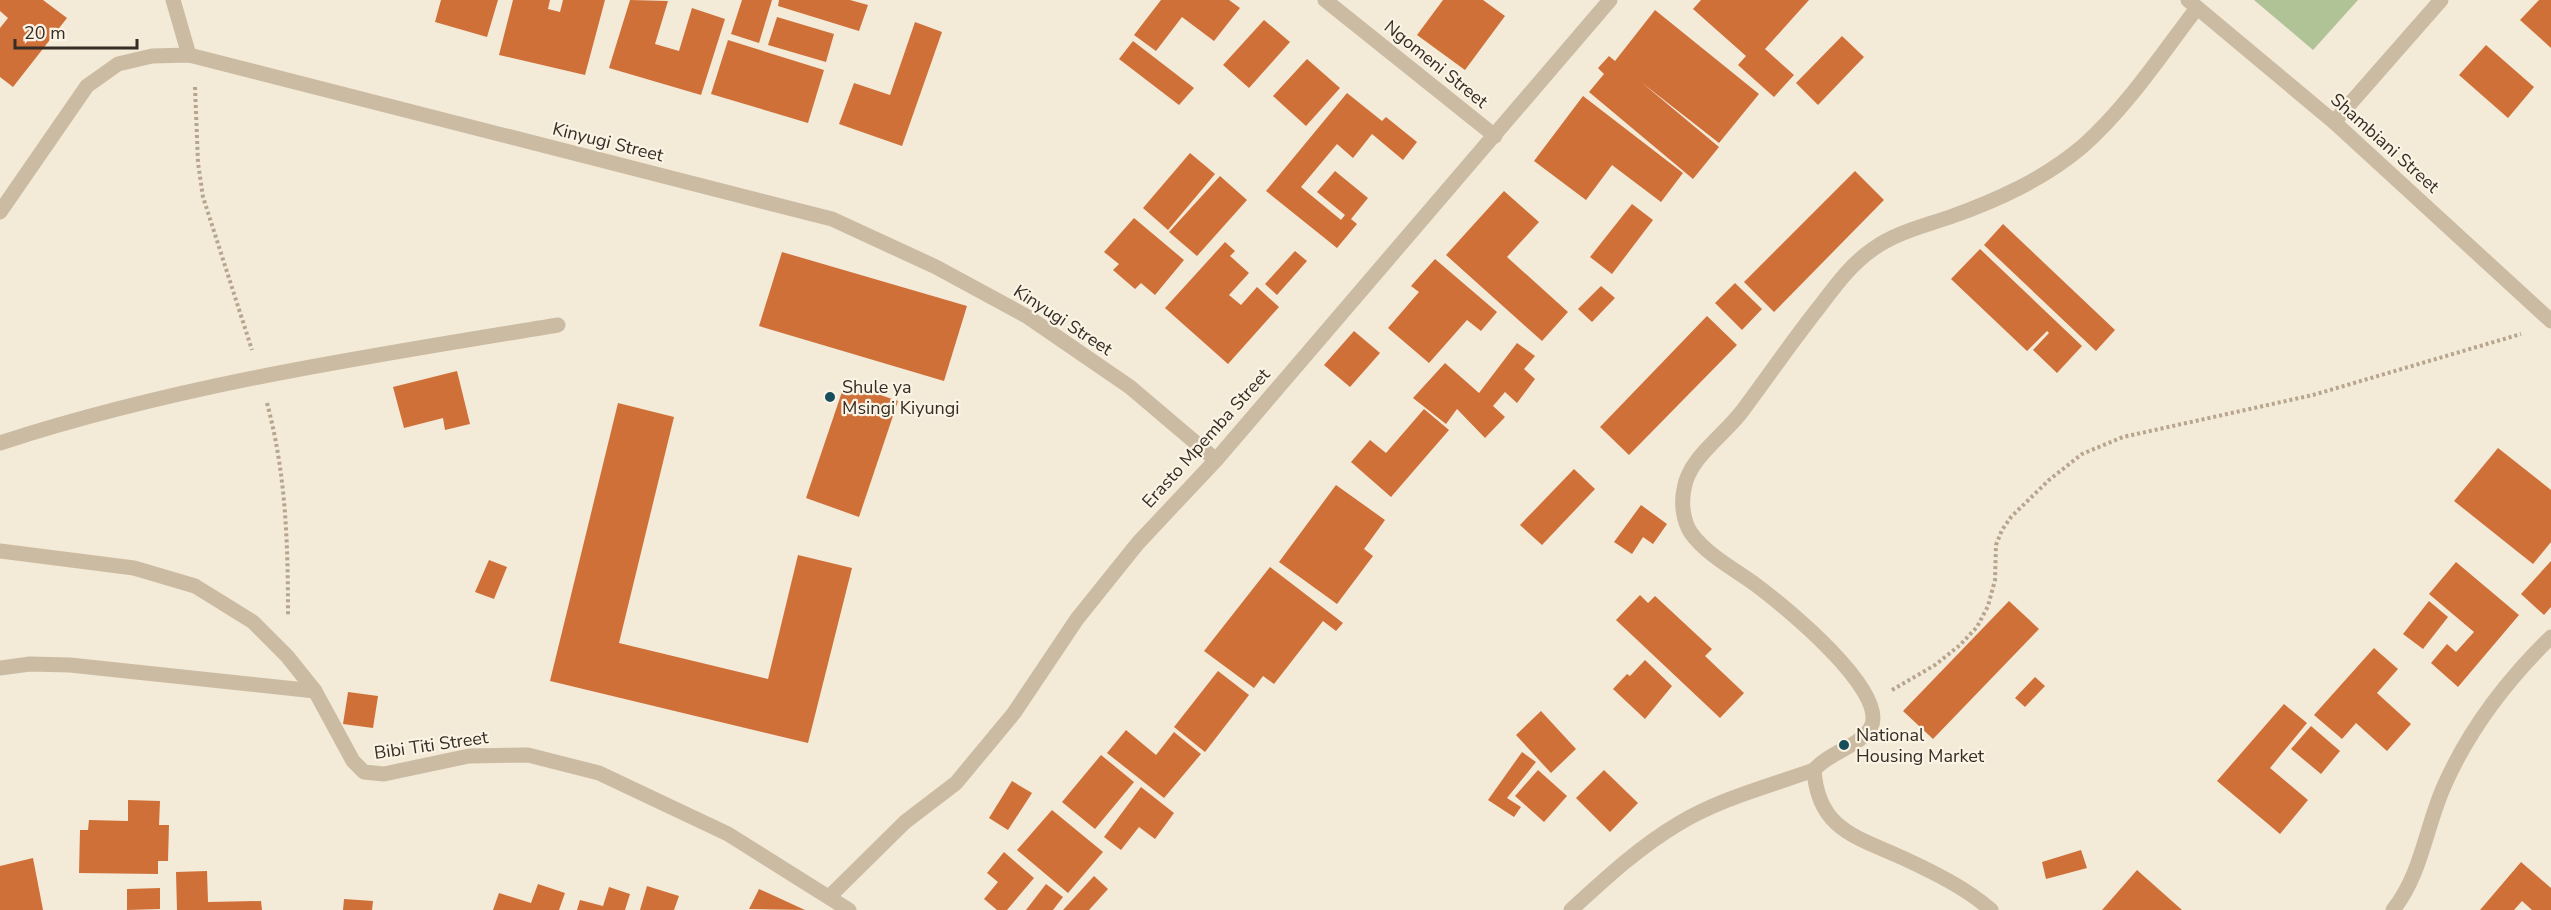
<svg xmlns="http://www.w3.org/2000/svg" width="2551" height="910" viewBox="0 0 2551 910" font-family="'Nunito Sans',sans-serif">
  <rect width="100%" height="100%" fill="#f3ead8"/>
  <path fill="#afc397" d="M2254 0H2358L2313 50Z"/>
  <g fill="#d07039">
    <path d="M0 0H43L67 18 13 87 0 77V28L8 18 0 11Z"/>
    <path d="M441 0H498L487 37 435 22Z"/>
    <path d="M513 0H550L548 9 560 12 563 0H605L585 75 499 55Z"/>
    <path d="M630 0 668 1 655 44 679 51 692 8 725 19 701 95 609 68Z"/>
    <path d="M742 0H772L759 43 731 34Z"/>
    <path d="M779 0H850L868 5 859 31 778 6Z"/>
    <path d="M1161 0H1229L1240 8 1214 41 1182 17 1156 51 1134 35Z"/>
    <path d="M1443 0H1483L1505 16 1465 70 1417 35Z"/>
    <path d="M1701 0H1809L1765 49 1794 75 1774 97 1738 65 1746 56 1693 9Z"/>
    <path d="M2539 0H2551V48L2520 20Z"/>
    <path d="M1655 10 1759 94 1719 143 1641 82 1719 147 1693 179 1589 92 1604 74 1598 68 1609 56 1615 61Z"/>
    <path d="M777 17 834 34 826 62 768 45Z"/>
    <path d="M1264 20 1290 42 1249 88 1223 65Z"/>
    <path d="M915 22 942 32 902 146 839 124 854 83 890 95Z"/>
    <path d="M1842 36 1864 57 1818 105 1796 83Z"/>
    <path d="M728 40 824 70 808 123 711 94Z"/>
    <path d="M1133 41 1194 88 1179 105 1119 59Z"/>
    <path d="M2486 45 2534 87 2508 118 2459 75Z"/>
    <path d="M1307 59 1340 88 1306 126 1273 96Z"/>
    <path d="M1347 93 1382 121 1386 117 1417 142 1403 160 1372 134 1353 158 1337 144 1301 187 1341 220 1345 215 1317 192 1335 171 1368 198 1351 219 1357 224 1337 248 1266 191Z"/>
    <path d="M1583 96 1683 173 1661 202 1612 165 1586 200 1534 161Z"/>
    <path d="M1190 153 1215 174 1168 230 1143 208Z"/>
    <path d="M1855 171 1884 200 1774 312 1744 282Z"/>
    <path d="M1220 176 1247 200 1197 256 1169 232Z"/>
    <path d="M1504 191 1539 222 1507 257 1568 312 1542 341 1446 255Z"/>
    <path d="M1632 204 1653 220 1612 274 1590 257Z"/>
    <path d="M1134 218 1184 260 1155 295 1141 283 1135 289 1113 270 1119 264 1104 252Z"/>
    <path d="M2003 224 2115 330 2096 351 1984 245Z"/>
    <path d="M1225 242 1235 251 1230 256 1249 273 1229 295 1241 305 1257 287 1279 307 1228 364 1165 308Z"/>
    <path d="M1980 249 2082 346 2057 373 2033 350 2049 333 2047 331 2027 351 1951 279Z"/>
    <path d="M1295 251 1307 261 1277 295 1265 284Z"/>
    <path d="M782 252 967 306 944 381 759 326Z"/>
    <path d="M1435 259 1497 312 1481 331 1467 320 1429 363 1388 328 1419 292 1411 286Z"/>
    <path d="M1735 283 1762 309 1742 330 1715 303Z"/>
    <path d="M1601 286 1615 298 1592 322 1578 309Z"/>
    <path d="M1707 316 1737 345 1629 455 1600 427Z"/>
    <path d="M1354 331 1380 353 1350 387 1324 365Z"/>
    <path d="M1517 343 1535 356 1524 369 1535 379 1517 403 1505 392 1493 406 1505 417 1485 438 1457 409 1446 424 1413 398 1445 363 1479 393Z"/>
    <path d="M457 371 470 424 445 430 443 418 404 428 393 387Z"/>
    <path d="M845 383 898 401 859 517 806 498Z"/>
    <path d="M618 403 674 417 619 643 768 679 798 555 852 568 808 743 550 681Z"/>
    <path d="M1424 409 1449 430 1391 497 1351 462 1370 440 1386 453Z"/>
    <path d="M2498 448 2551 490V542L2533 564 2454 501Z"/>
    <path d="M1574 469 1595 489 1542 545 1520 525Z"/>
    <path d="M1336 485 1385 520 1364 549 1373 556 1337 604 1279 562Z"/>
    <path d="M1641 505 1667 524 1653 544 1643 537 1632 554 1614 542Z"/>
    <path d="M489 560 507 567 494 599 475 592Z"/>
    <path d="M2551 561V607L2544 615 2521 594Z"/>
    <path d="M2456 562 2519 615 2458 687 2431 663 2447 644 2456 652 2474 632 2429 594Z"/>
    <path d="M1270 567 1343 623 1336 631 1323 621 1274 684 1263 676 1254 688 1204 651Z"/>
    <path d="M1640 595 1648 603 1655 596 1712 649 1705 656 1744 693 1720 718 1616 620Z"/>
    <path d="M2009 601 2039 629 1933 739 1903 711Z"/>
    <path d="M2429 601 2448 617 2423 649 2403 634Z"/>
    <path d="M2374 648 2398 669 2377 693 2411 724 2387 751 2356 723 2342 739 2314 715Z"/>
    <path d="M1645 660 1672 686 1645 719 1613 689 1627 674 1630 676Z"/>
    <path d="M1218 671 1249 695 1205 752 1174 727Z"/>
    <path d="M2035 677 2045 686 2025 707 2015 698Z"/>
    <path d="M348 692 378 696 373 728 343 724Z"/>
    <path d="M2284 704 2307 723 2270 768 2308 800 2280 834 2217 781Z"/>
    <path d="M1541 711 1576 749 1551 773 1516 735Z"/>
    <path d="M2311 726 2340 751 2321 774 2291 749Z"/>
    <path d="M1126 730 1156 755 1174 732 1201 754 1164 798 1107 753Z"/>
    <path d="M1522 752 1536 762 1507 798 1521 807 1514 817 1488 800Z"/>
    <path d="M1101 755 1134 782 1095 829 1062 802Z"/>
    <path d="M1538 770 1567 796 1544 822 1515 796Z"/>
    <path d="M1604 770 1638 803 1610 832 1576 798Z"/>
    <path d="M1012 781 1032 793 1008 830 989 818Z"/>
    <path d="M1141 787 1174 813 1155 839 1139 827 1121 850 1104 837Z"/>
    <path d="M128 800 160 801 159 825H169L168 861H158V874L79 873 80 830H88L89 820 128 821Z"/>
    <path d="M1052 810 1103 852 1068 893 1017 850Z"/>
    <path d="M2081 850 2087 868 2046 879 2042 862Z"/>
    <path d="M1004 852 1034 878 1007 910H997L984 899 998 882 987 873Z"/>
    <path d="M33 858 43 910H0V866Z"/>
    <path d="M2521 862 2551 888V910H2532L2522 901 2514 910H2480Z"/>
    <path d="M2137 870 2182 910H2102Z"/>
    <path d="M207 871 208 902 261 901 262 910H177L176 872Z"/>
    <path d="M1094 876 1108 889 1089 910H1063Z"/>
    <path d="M538 884 565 893 559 910H493L499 893 531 903Z"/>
    <path d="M1046 884 1063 897 1053 910H1026Z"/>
    <path d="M647 886 679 896 674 910H640Z"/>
    <path d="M609 887 630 894 625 910H577L580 900 603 906Z"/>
    <path d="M160 888V909L127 910V889Z"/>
    <path d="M759 889 805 910 749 909Z"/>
    <path d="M344 899 373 901 372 910H343Z"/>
  </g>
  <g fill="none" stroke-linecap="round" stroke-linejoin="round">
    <g stroke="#b8a58d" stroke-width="4" stroke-dasharray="3 3" stroke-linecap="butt">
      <path d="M195 87 198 163 203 197 252 350"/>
      <path d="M267 403C286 474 288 543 288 616"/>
      <path d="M1892 690 1935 665 1960 645 1977 627 1988 606 1995 580 1996 545 2002 530 2011 517 2049 480 2082 454 2123 437 2313 395 2521 334"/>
    </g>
    <g stroke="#ccbba3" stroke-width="15">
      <path d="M0 443C181 384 370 356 558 325"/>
      <path d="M1571 910C1605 879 1638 848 1678 824 1719 799 1769 786 1814 770"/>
      <path d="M1991 910C1966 888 1933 872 1903 858 1857 837 1818 830 1814 770 1829 752 1861 746 1871 727 1889 691 1783 605 1756 585 1734 569 1707 555 1691 533 1683 521 1681 503 1684 489 1689 457 1725 435 1743 410 1769 375 1793 340 1820 306 1836 285 1851 264 1873 249 1895 233 1924 226 1950 217 1998 200 2044 179 2083 146 2127 107 2161 55 2197 8"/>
    </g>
    <g stroke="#ccbba3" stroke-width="15">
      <path d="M173 0 189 55"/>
      <path d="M1325 0 1495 136"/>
      <path d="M2188 0 2334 122 2551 321"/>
      <path d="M2334 122 2441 0"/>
      <path d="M0 212 87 86 118 64 152 56 189 55 832 219 936 267 1028 317 1130 387 1216 460"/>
      <path d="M0 551 134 568 195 586 253 622 287 656 315 691 353 761 364 772 384 774 469 756 528 755 599 773 728 834 849 910"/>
      <path d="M0 668 30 664 70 665 315 691"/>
      <path d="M829 897 905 822 956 783 1014 713 1077 619 1138 543 1216 460 1610 0"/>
      <path d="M2393 910C2422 874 2426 825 2445 784 2470 728 2507 680 2551 637"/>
    </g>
  </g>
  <g fill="#184e5b" stroke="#fbf3e4" stroke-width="2">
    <circle cx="830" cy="397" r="6"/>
    <circle cx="1844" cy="745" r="6"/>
  </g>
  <g text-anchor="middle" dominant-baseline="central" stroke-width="4.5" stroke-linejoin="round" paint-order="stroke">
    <g font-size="18" fill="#362d26" stroke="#fbf3e4">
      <text transform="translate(1436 64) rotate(39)">Ngomeni Street</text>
      <text transform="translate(608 142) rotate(14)">Kinyugi Street</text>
      <text transform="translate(2385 143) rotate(42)">Shambiani Street</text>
      <text transform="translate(1063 320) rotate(33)">Kinyugi Street</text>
      <text transform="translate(1206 438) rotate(-48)">Erasto Mpemba Street</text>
      <text transform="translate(431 745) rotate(-8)">Bibi Titi Street</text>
    </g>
    <g font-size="18" fill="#362d26" stroke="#fbf3e4" text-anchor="start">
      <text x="842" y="387">Shule ya<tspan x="842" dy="21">Msingi Kiyungi</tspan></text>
      <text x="1856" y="735">National<tspan x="1856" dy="21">Housing Market</tspan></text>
    </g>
  </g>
  <path d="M15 39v9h122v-9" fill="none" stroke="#362d26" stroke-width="3"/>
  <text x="24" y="39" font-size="18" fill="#362d26" stroke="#fbf3e4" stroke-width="4.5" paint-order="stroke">20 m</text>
</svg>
